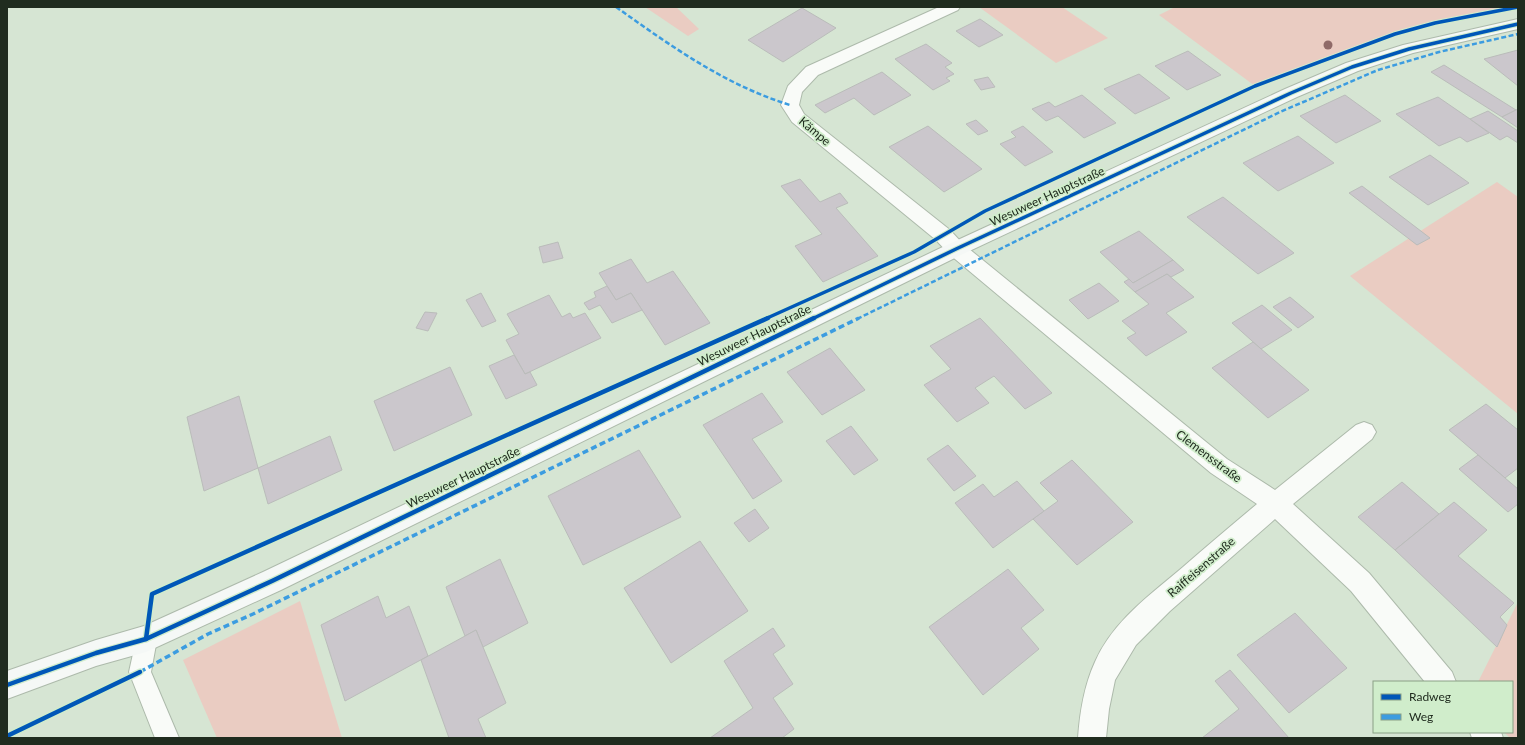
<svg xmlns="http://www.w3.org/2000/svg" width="1525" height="745" viewBox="0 0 1525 745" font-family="Lato,sans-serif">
  <rect width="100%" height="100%" fill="#d6e5d3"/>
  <g fill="#eaccc2">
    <path d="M645 7H676L699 29 688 36Z"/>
    <path d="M979 7H1062L1108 38 1056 63Z"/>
    <path d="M1175 7H1497L1501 10C1466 17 1431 24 1396 34 1348 48 1301 68 1255 86L1159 15Z"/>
    <path d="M1497 182 1518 197V414L1350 276Z"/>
    <path d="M300 601 342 738H217L183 660Z"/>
    <path d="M1518 602V738H1510L1504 732H1512V682H1478Z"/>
  </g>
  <g fill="#cbc7cc" stroke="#babcba">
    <path d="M802 8 836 28 783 62 748 40Z"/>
    <path d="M980 19 1003 35 979 47 956 31Z"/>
    <path d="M926 44 952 63 945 67 954 74 946 78 950 81 933 90 895 59Z"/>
    <path d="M1518 50V86L1484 59Z"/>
    <path d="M1188 51 1221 75 1187 90 1155 66Z"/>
    <path d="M1444 65 1516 110 1502 117 1431 72Z"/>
    <path d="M882 72 911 95 874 115 854 98 825 113 815 105Z"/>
    <path d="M1139 74 1170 98 1135 114 1104 89Z"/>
    <path d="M988 77 995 87 981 90 974 80Z"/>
    <path d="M1082 95 1116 123 1084 138 1058 116 1046 121 1032 109 1049 102 1055 107Z"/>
    <path d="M1345 95 1381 121 1336 143 1300 116Z"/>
    <path d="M1438 97 1470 119 1489 133 1467 142 1460 137 1439 146 1396 114Z"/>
    <path d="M1518 109V128L1502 117Z"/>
    <path d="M1488 111 1518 131V143L1507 136 1500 140 1470 119Z"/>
    <path d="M976 120 988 131 978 135 966 124Z"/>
    <path d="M928 126 982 169 944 192 889 147Z"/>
    <path d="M1023 126 1053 152 1025 166 1000 144 1016 137 1011 132Z"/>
    <path d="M1298 136 1334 163 1278 191 1243 163Z"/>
    <path d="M1430 155 1469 183 1428 205 1389 177Z"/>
    <path d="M800 179 820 202 840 193 848 203 836 208 878 256 823 282 795 246 822 234 781 186Z"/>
    <path d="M1362 186 1430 238 1417 245 1349 193Z"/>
    <path d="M1223 197 1294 253 1258 274 1187 217Z"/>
    <path d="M1139 231 1173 260 1133 283 1100 252Z"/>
    <path d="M558 242 563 258 543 263 539 247Z"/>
    <path d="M631 259 647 283 673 271 710 323 665 345 631 293 616 300 599 273Z"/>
    <path d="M1173 260 1184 270 1171 277 1167 274 1135 292 1124 282 1129 279 1133 283Z"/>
    <path d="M1167 274 1194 297 1166 313 1187 332 1146 356 1127 338 1136 333 1122 321 1149 304 1135 292Z"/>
    <path d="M1099 283 1119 301 1088 319 1069 300Z"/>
    <path d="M607 286 616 300 631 293 642 310 612 323 600 305 589 310 584 303 596 297 594 292Z"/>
    <path d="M481 293 496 321 482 327 466 300Z"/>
    <path d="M549 295 562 317 570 313 573 318 585 313 601 338 525 374 506 340 519 334 507 314Z"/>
    <path d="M1290 297 1314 317 1298 328 1273 307Z"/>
    <path d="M1262 305 1292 330 1261 349 1232 323Z"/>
    <path d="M425 312 437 313 428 331 416 328Z"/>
    <path d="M980 318 1052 393 1025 409 994 376 975 388 989 403 957 422 924 385 951 369 930 346Z"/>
    <path d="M1253 342 1309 390 1268 418 1212 368Z"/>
    <path d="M830 348 865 390 822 415 787 372Z"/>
    <path d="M514 355 525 374 530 372 537 385 506 399 489 366Z"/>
    <path d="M450 367 472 415 394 451 374 401Z"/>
    <path d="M762 393 783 422 752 439 782 481 753 499 703 425Z"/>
    <path d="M239 396 258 468 204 491 187 417Z"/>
    <path d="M1486 404 1518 430V468L1505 478 1449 430Z"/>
    <path d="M851 426 878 460 854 475 826 441Z"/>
    <path d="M330 436 342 470 268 504 258 468Z"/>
    <path d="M948 445 976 476 954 491 927 459Z"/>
    <path d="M639 450 681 517 583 565 548 496Z"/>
    <path d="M1478 455 1518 489V504L1508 512 1459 469Z"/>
    <path d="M1072 460 1133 522 1077 565 1033 519 1058 501 1040 483Z"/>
    <path d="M1017 481 1044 511 993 548 955 503 983 484 994 497Z"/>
    <path d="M1402 482 1439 514 1395 550 1358 517Z"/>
    <path d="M1454 502 1487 530 1458 556 1514 603 1500 617 1507 625 1497 647 1395 550Z"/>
    <path d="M755 509 769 528 749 542 734 523Z"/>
    <path d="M700 541 748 611 671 663 624 588Z"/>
    <path d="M500 559 528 623 483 647 476 630 465 636 446 587Z"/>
    <path d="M1008 569 1044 610 1021 628 1039 649 983 695 929 627Z"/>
    <path d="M378 596 386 618 409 606 428 656 345 701 321 625Z"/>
    <path d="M1295 613 1347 668 1289 713 1237 655Z"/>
    <path d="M773 628 785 646 773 654 793 684 773 698 794 729 782 738H710L753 708 724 661Z"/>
    <path d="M476 630 506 703 478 719 486 738H449L421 660Z"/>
    <path d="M1230 670 1289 738H1202L1239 709 1215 681Z"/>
  </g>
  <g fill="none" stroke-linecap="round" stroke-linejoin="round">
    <g stroke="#adbaab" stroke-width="2">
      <path id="lane" d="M146 628 154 631 157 639 151 672 179 738H155L129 672 138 631Z"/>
    </g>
    <g stroke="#adbaab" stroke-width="2">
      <g id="street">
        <path d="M939 7H960L958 10 818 75 802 92 799 105 804 114 950 230 963 244 1227 459 1275 490 1356 425 1364 422 1372 425 1376 432 1372 439 1293 504 1369 573 1452 672 1456 682H1425L1351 591 1275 519 1170 611 1136 645 1115 680 1109 709 1106 738H1078C1080 711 1084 686 1095 662 1113 621 1150 595 1183 567 1207 546 1232 525 1257 504L1211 473 949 254 936 240 792 122 781 105 788 86 806 67Z"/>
        <path d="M1470 732H1501L1503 738H1472Z"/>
      </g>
    </g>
    <g stroke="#adbaab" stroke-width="2">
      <path id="secondary" d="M1518 19V29L1413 53 1358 71 1297 97 963 254 281 590 146 652 96 666 7 699V671L96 640 144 626 263 572 949 244 1285 89 1346 63 1403 45Z"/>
    </g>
    <use href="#lane" fill="#f9fbf8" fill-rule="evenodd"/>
    <use href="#street" fill="#f9fbf8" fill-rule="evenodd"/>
    <use href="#secondary" fill="#f5f8f6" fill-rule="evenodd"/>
    <g stroke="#3c9ce0" stroke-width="2.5" stroke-dasharray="5 2.5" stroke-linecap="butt">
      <path d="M616 7C671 46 725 85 790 105"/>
      <path d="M857 319 1280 112 1378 70 1439 52 1518 34"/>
    </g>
    <path stroke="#3c9ce0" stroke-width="3.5" stroke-dasharray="6 3.5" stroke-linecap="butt" d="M140 672 208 634 253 614 859 318"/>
    <g stroke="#d0edcb" stroke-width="5.5">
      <g id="cycleway-far1">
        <path d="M765 319 914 252 985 211 1255 86 1395 34 1435 23 1518 7"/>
        <path d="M812 319 956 249 1291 93 1352 67 1409 49 1518 24"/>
      </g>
    </g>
    <g stroke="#d0edcb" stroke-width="7">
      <g id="cycleway">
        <path d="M146 639 152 594 768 318"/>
        <path d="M7 685 96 653 146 639 272 581 814 318"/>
        <path d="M7 736 140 672"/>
      </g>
    </g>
    <use href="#cycleway-far1" stroke="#0057b8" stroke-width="3.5"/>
    <use href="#cycleway" stroke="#0057b8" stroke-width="4.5"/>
  </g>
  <circle fill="#8f6a68" cx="1328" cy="45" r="4.5"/>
  <g text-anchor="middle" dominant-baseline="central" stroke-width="3.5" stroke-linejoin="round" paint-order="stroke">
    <g font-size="12" fill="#202c1f" stroke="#d0edcb">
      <text transform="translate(815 131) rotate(40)">Kämpe</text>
      <text transform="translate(1047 196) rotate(-25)">Wesuweer Hauptstraße</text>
      <text transform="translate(754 335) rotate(-26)">Wesuweer Hauptstraße</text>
      <text transform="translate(1209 456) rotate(37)">Clemensstraße</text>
      <text transform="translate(463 477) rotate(-26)">Wesuweer Hauptstraße</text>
      <text transform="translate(1201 567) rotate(-41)">Raiffeisenstraße</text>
    </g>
  </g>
  <rect width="1525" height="745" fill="none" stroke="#202c1f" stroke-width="16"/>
  <rect x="1373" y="681" width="140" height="52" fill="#d0edcb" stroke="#8aa086"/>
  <rect x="1381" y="694" width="20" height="6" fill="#0057b8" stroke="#8aa086"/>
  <text x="1409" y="701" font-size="12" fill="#202c1f">Radweg</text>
  <rect x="1381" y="714" width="20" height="6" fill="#3c9ce0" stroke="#8aa086"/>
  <text x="1409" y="721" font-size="12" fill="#202c1f">Weg</text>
</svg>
